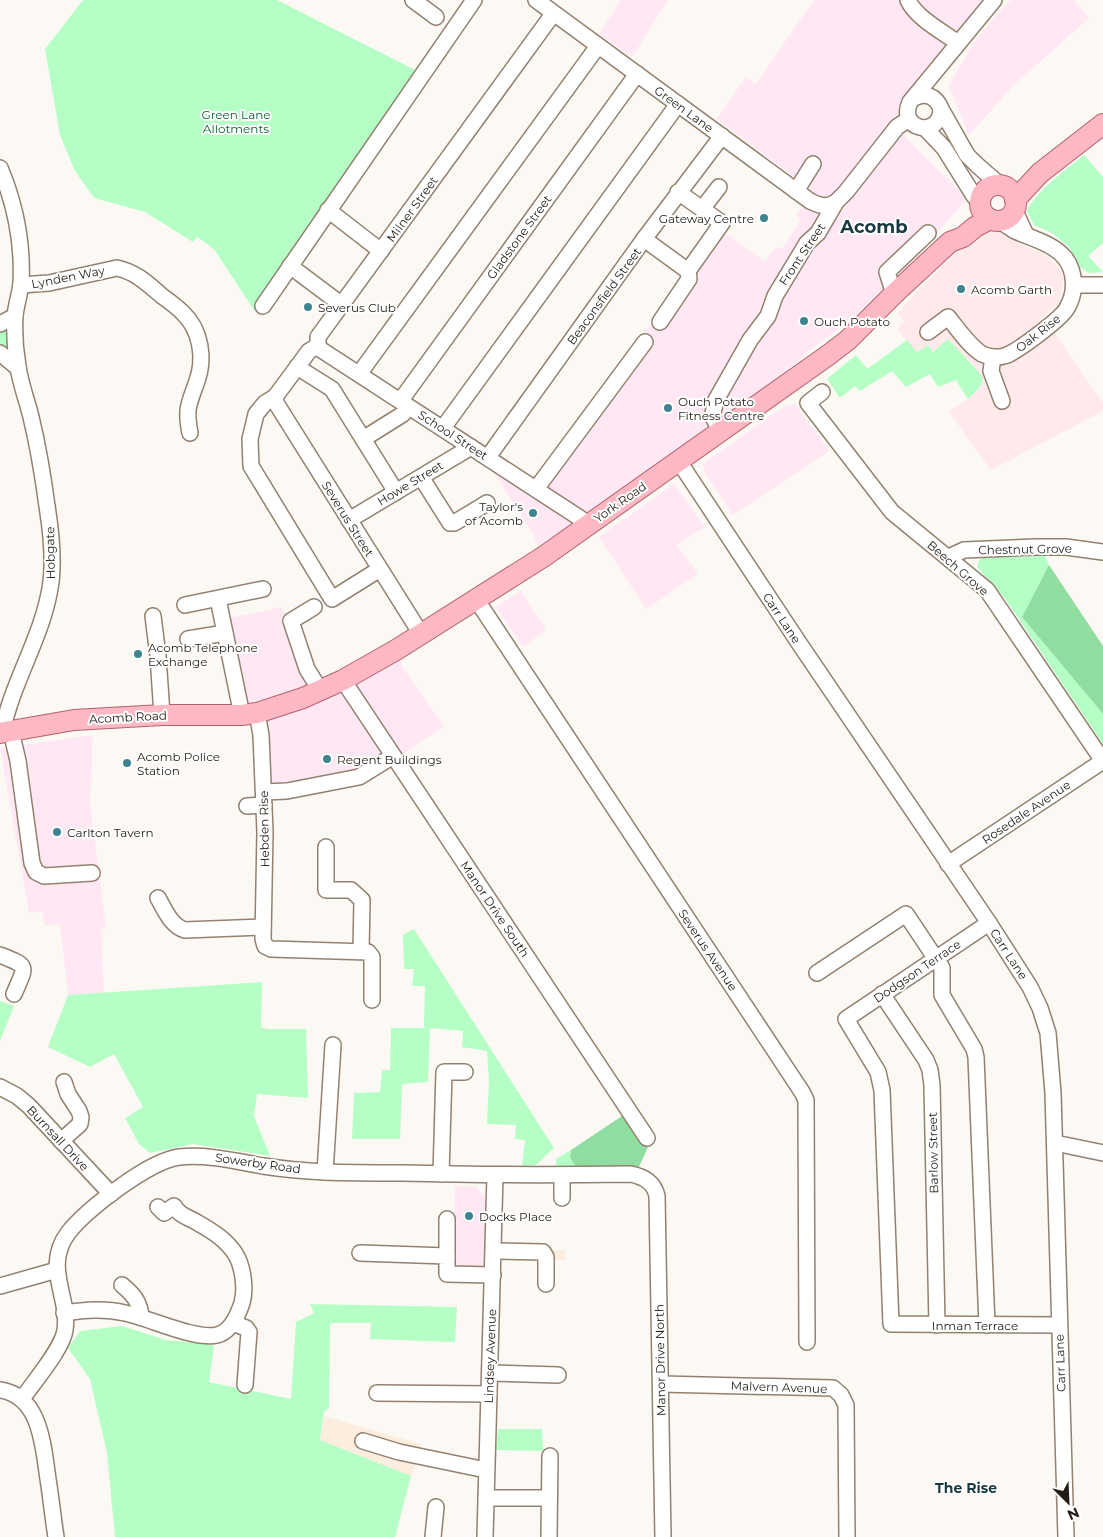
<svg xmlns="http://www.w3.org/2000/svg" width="1103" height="1537" viewBox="0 0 1103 1537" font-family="Montserrat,sans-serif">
  <rect width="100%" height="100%" fill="#fcf8f4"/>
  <g fill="#ffe8f4">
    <path d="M621 0H668L632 57 599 34Z"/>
    <path d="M814 0H984L948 43 910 92 893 124 967 199 881 293 853 318 805 354 776 381 642 474 577 521 538 545 534 536 495 474 499 472 531 491 685 276 695 274 707 258 712 242 717 245 725 233 764 261 777 247 782 249 801 220 796 215 814 192 717 119 746 77 756 84Z"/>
    <path d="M1011 0H1074L1089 18 1014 85 969 135 949 86 974 42 994 18Z"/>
    <path d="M795 404 829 451 733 515 705 473 703 465 708 460 785 406Z"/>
    <path d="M674 484 705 527 677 545 698 574 646 609 599 537Z"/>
    <path d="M521 591 546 630 523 647 496 607Z"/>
    <path d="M281 607 291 621 320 690 396 650 403 668 444 726 406 752 359 777 264 792 257 713 242 715 222 620Z"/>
    <path d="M93 735 90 802 106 928 101 930 104 995H68L60 924 45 926 42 912 29 913 0 748Z"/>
    <path d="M455 1186 476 1187 485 1197 488 1205 484 1263 478 1268H452Z"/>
  </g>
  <g fill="#fdedde">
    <rect x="552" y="1250" width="13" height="10"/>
    <path d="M324 1416 420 1444 418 1456 411 1476 320 1440Z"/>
  </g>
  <path fill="#ffe9eb" d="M988 226 1007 235 1023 246 1042 253 1058 267 1064 278 1059 302 1041 319 1055 334 1103 403V411L991 470 949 412 968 399 980 387 948 339 933 352H917L897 330 905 321 897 314 915 293 975 234Z"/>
  <g fill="#b5fec5">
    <path d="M83 0H277L419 72 254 310 214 249 197 237 193 242 145 212 94 198 75 171 60 135 45 49Z"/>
    <path d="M1084 155 1103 177V243L1088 256 1103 272 1089 273 1081 268 1069 247 1052 233 1034 225 1027 211C1034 193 1068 168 1084 155Z"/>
    <path d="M9 325V354L0 347V331Z"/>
    <path d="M948 339 977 370 983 379 980 387 968 399 956 380 938 387 930 374 906 387 892 371 860 391 855 386 840 398 827 379 856 355 867 369 907 340 917 352 928 345 933 352Z"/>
    <path d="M1045 556 1049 565 1022 617 1103 714V744L1004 597 977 567 979 560 982 558Z"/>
    <path d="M414 929 554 1148 536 1165 522 1166 525 1140 515 1139 516 1125 487 1124 489 1082 487 1051 462 1047 463 1031 430 1028 428 1082 402 1084 400 1139H352L354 1093 380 1092 382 1070H390L391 1028H427L424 1027 425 986H412L414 969H404L403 935Z"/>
    <path d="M262 982 261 1027 267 1029H306L308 1098 257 1094 254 1116 270 1156 193 1144 150 1153 139 1144 125 1118 143 1107 114 1054 90 1067 48 1047 68 995Z"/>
    <path d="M0 1001 14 1006 0 1041Z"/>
    <path d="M571 1150 570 1157 581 1168H560L556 1166V1159Z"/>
    <path d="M310 1304 457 1307 455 1342 370 1339 371 1323H330L329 1409 324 1411 320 1440 411 1476 395 1537H115L107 1453 90 1379 68 1348 80 1331 122 1326 166 1340 214 1345 209 1382 291 1399 296 1322 314 1313Z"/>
    <path d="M498 1429H542L543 1451 496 1450Z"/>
  </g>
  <g fill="#8fdda0">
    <path d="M1049 565 1103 646V714L1022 617Z"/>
    <path d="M625 1114 648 1147 638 1169 581 1168 574 1164 570 1157 571 1150Z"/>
  </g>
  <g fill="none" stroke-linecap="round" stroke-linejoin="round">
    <g stroke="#93816f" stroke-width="18">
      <g id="minor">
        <path d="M413 0 436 17"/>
        <path d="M536 0 810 201C820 206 827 208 836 202"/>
        <path d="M908 0C915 17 943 32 958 43"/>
        <path d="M914 98C926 92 936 96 941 109L967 155 977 165 1000 185"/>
        <path d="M941 109C940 139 897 130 910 102L994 0"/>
        <path d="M925 128 944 148 974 196 980 201"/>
        <path d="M0 168C16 206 23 242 21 283 20 294 16 305 15 316 14 333 15 349 18 366 20 383 27 400 31 417 38 446 43 476 47 506 51 531 54 557 51 582 44 635 12 681 2 733"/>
        <path d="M796 191 813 164"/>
        <path d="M702 209 719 187"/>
        <path d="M1014 209 1026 235"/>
        <path d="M328 210 381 251"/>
        <path d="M644 239 688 271 722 223 678 192"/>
        <path d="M290 266 342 305"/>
        <path d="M21 285 49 283 117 268C136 272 148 284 162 296 169 301 177 307 183 313 201 330 205 359 197 381 189 404 185 408 190 433"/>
        <path d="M1074 285H1103"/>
        <path d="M894 294 887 272 928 233"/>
        <path d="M263 306 474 0"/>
        <path d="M660 322 689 279 688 271"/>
        <path d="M0 324 15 316"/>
        <path d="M928 332 948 317C958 329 969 346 982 354 988 357 998 358 1004 356 1016 353 1062 318 1067 308 1076 293 1076 272 1065 258 1054 244 1031 238 1015 231 1010 228 1005 224 999 221"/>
        <path d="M318 346V337L553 14"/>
        <path d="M318 346 309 351 275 397 276 403 421 634"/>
        <path d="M318 346 320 349 589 524"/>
        <path d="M0 353 18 368"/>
        <path d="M993 357 991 371 1002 401"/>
        <path d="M297 367 332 389 396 492"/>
        <path d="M359 374 598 46"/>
        <path d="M822 392 808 403 892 512 987 590 1103 761"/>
        <path d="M275 397 265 403 256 414 250 439 251 466 332 599 380 569"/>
        <path d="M401 400 637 74"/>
        <path d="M443 428 678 104"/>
        <path d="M720 431 713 417V413L716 400 750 340 768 316 775 296 807 243 818 233 836 202 846 192 897 127 909 119"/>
        <path d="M363 439 403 414"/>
        <path d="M488 457 644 239 722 136"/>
        <path d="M678 460 799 643 989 923 1030 987 1040 1008 1048 1033 1053 1093 1066 1537"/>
        <path d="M421 477 450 523H454L487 503"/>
        <path d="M536 489 645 342"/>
        <path d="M349 520 471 447"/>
        <path d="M949 557 964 550 1035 547H1066L1103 552"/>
        <path d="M218 599 242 715"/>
        <path d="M476 599 802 1092 806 1100 807 1342"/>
        <path d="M185 605 263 589"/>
        <path d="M314 607 291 621 307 669 320 690"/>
        <path d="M153 616 158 656 162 715"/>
        <path d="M188 639 225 633"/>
        <path d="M343 680 647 1138"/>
        <path d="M257 713 261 735 265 832 263 939 265 946 271 949 368 952 372 957V1000"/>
        <path d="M11 731 18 761 32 863 36 872 44 876 92 873"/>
        <path d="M264 792 287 791 359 777 393 756"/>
        <path d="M247 806 264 805"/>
        <path d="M326 847V890H351L362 900 361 951"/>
        <path d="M948 864 1103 761"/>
        <path d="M158 898C165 910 171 926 185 930L263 927"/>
        <path d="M989 923 846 1019 878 1072 882 1090 891 1324 1059 1325"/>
        <path d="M0 955C30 967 26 965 14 994"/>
        <path d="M817 973 906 914 942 968V995L974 1049 976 1057 987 1325"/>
        <path d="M882 994 926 1060 930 1070 932 1085 937 1325"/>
        <path d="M0 1087 17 1096 29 1106 111 1194"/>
        <path d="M61 1141 80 1124 81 1117 79 1111 68 1094 64 1082"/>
        <path d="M1055 1143 1103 1153"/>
        <path d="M325 1172 333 1045"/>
        <path d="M441 1174 444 1072H465"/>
        <path d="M562 1198V1175"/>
        <path d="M494 1251 543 1252 546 1257V1284"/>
        <path d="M360 1253 447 1256V1274L493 1275"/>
        <path d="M447 1256V1219"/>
        <path d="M122 1285C133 1294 140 1302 141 1317"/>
        <path d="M0 1286 57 1270"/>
        <path d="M64 1313C85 1310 104 1308 125 1313 149 1318 195 1340 217 1335 231 1332 238 1315 242 1303 246 1289 243 1267 236 1255 227 1240 212 1231 198 1223 187 1216 181 1217 174 1206L164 1213 158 1207"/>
        <path d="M233 1323 246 1328 249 1332 245 1385"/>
        <path d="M490 1373 558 1375"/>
        <path d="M661 1384 833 1388 841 1395 846 1405 847 1537"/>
        <path d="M0 1390C41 1396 43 1446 48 1479 51 1498 53 1518 56 1537"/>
        <path d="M377 1393 489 1394"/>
        <path d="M22 1399C33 1383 63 1348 65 1330 70 1297 43 1267 68 1233 87 1209 149 1161 179 1157 207 1154 235 1161 263 1166 283 1169 304 1171 325 1172 351 1173 377 1173 402 1173 479 1175 555 1175 631 1174 644 1177 654 1182 657 1196L663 1537"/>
        <path d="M363 1441 399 1452 486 1470"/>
        <path d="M486 1498H549"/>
        <path d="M433 1537 436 1507"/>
        <path d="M485 1537 495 1175"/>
        <path d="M549 1537 550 1456"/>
      </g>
    </g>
    <g stroke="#b1626c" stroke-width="22">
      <g id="major">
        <circle cx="998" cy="203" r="18"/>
        <path d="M1015 200 1040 173 1103 124"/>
        <path d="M0 733 74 720 162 715H242L257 713 303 698 343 680 396 650 543 557 827 356 848 340 894 294 950 242 963 237 975 227 990 219"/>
      </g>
    </g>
    <use href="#minor" stroke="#fff" stroke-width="15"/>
    <use href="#major" stroke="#feb8c3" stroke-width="20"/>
  </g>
  <g fill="#3e8490" stroke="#fff" stroke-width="2">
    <circle cx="764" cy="218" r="5"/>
    <circle cx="961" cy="289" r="5"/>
    <circle cx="308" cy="307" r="5"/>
    <circle cx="804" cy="321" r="5"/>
    <circle cx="668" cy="408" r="5"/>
    <circle cx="533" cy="513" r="5"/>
    <circle cx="138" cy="654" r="5"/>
    <circle cx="327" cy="759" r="5"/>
    <circle cx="127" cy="763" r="5"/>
    <circle cx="57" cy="832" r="5"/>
    <circle cx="469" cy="1216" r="5"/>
  </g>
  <g text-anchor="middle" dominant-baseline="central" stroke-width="4" stroke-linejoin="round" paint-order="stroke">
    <g font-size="12" fill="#221c15" stroke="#fff">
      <text transform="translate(684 109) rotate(36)">Green Lane</text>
      <text transform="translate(412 209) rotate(-54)">Milner Street</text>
      <text transform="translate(519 237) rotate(-54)">Gladstone Street</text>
      <text transform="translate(802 254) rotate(-56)">Front Street</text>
      <text transform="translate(68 277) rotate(-11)">Lynden Way</text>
      <text transform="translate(604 296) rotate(-54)">Beaconsfield Street</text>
      <text transform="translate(1038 333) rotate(-38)">Oak Rise</text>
      <text transform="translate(453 435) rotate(33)">School Street</text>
      <text transform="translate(410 483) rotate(-31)">Howe Street</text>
      <text transform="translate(620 502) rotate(-35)">York Road</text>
      <text transform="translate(348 519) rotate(58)">Severus Street</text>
      <text transform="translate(1025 549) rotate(-1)">Chestnut Grove</text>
      <text transform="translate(50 553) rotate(-91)">Hobgate</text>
      <text transform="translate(958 568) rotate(41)">Beech Grove</text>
      <text transform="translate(782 618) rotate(56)">Carr Lane</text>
      <text transform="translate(128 717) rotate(-3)">Acomb Road</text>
      <text transform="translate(1026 812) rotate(-34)">Rosedale Avenue</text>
      <text transform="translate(264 829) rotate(-91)">Hebden Rise</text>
      <text transform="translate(495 909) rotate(56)">Manor Drive South</text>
      <text transform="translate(708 950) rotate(56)">Severus Avenue</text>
      <text transform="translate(1009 954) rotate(57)">Carr Lane</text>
      <text transform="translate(917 971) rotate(-34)">Dodgson Terrace</text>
      <text transform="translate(58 1138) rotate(47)">Burnsall Drive</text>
      <text transform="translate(933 1153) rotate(-91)">Barlow Street</text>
      <text transform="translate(258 1163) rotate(8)">Sowerby Road</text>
      <text x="975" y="1325">Inman Terrace</text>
      <text transform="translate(490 1356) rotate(-88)">Lindsey Avenue</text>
      <text transform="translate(660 1360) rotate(-91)">Manor Drive North</text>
      <text transform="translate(1060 1363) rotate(-92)">Carr Lane</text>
      <text transform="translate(779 1387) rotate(2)">Malvern Avenue</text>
    </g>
    <g font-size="12" fill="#0a642e" stroke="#fff">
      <text x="236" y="114">Green Lane<tspan x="236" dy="14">Allotments</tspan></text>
    </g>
    <g font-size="12" fill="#221c15" stroke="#fff" text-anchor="start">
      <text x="754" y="218" text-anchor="end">Gateway Centre</text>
      <text x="971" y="289">Acomb Garth</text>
      <text x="318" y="307">Severus Club</text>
      <text x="814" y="321">Ouch Potato</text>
      <text x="678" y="401">Ouch Potato<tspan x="678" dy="14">Fitness Centre</tspan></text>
      <text x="523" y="506" text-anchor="end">Taylor's<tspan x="523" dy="14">of Acomb</tspan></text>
      <text x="148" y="647">Acomb Telephone<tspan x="148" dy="14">Exchange</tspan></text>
      <text x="137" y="756">Acomb Police<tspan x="137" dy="14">Station</tspan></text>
      <text x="337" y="759">Regent Buildings</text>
      <text x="67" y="832">Carlton Tavern</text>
      <text x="479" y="1216">Docks Place</text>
    </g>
    <g font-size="14" font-weight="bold" fill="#17393f" stroke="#fff">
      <text x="966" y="1488">The Rise</text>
    </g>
    <g font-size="18" font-weight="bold" fill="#17393f" stroke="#fff">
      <text x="874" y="227">Acomb</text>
    </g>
  </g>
  <g transform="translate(1068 1502) rotate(156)" stroke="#ffffff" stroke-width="4" paint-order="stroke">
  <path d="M0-4L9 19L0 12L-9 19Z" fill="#221c15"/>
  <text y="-8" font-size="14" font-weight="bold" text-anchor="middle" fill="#221c15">N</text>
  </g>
</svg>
